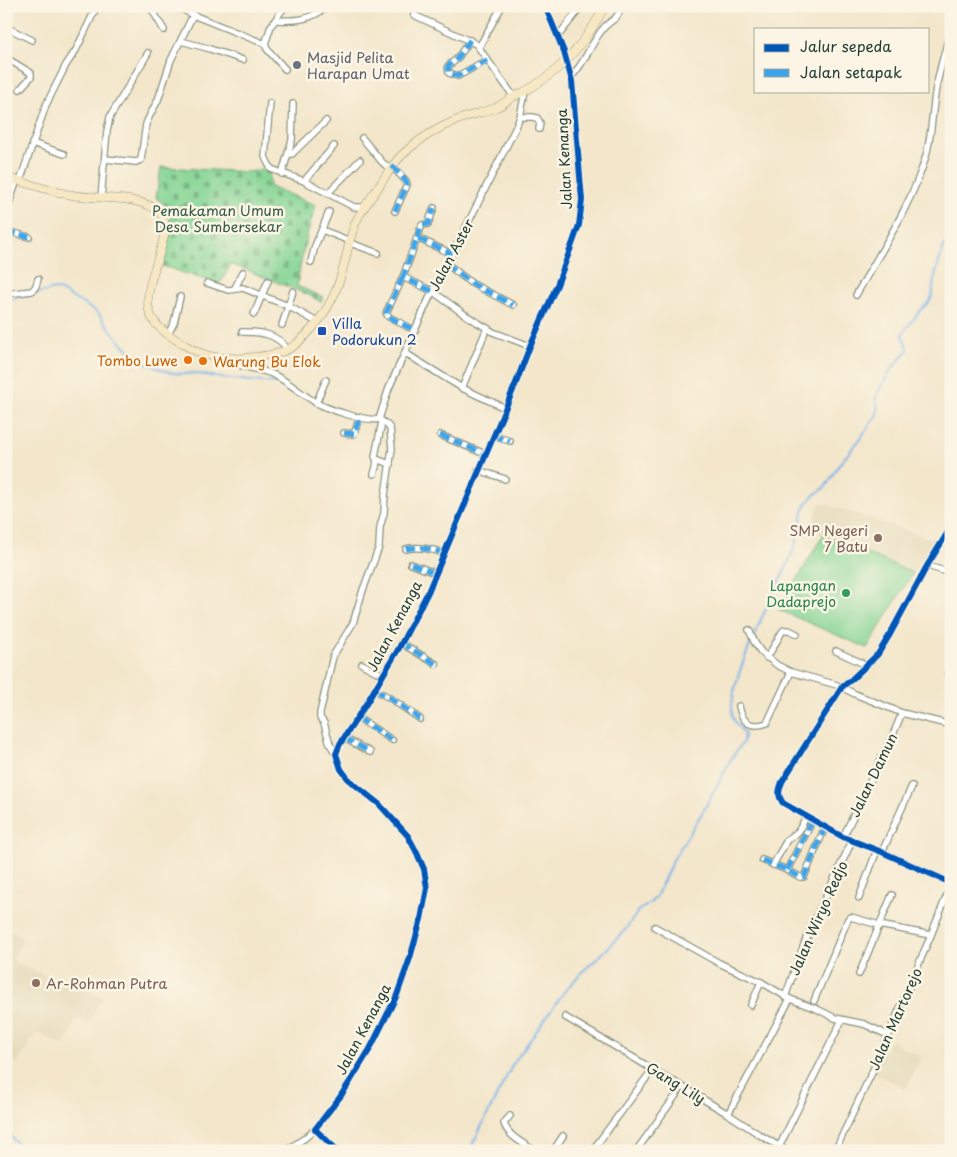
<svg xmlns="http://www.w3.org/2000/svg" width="957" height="1157" viewBox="0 0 957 1157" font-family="'Playpen Sans',sans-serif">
  <defs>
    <pattern id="cemetery-stones" width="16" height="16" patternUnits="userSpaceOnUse" patternTransform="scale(1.25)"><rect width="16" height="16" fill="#86d595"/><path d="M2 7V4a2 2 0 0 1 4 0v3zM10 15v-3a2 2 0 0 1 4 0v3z" fill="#6dae7a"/></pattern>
  </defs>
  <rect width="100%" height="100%" fill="#fcf5e5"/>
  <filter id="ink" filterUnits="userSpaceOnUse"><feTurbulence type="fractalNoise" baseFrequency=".02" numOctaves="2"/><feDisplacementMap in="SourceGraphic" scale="10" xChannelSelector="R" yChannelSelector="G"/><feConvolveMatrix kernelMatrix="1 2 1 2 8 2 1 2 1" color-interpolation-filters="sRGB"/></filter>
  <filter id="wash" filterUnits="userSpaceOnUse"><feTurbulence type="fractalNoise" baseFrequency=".0096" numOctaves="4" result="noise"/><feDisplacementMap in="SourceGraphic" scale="20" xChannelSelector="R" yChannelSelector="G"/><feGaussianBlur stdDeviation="1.12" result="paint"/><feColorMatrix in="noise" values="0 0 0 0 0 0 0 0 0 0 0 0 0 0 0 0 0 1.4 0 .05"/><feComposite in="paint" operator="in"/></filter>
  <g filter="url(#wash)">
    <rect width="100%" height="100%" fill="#f3e6ca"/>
    <g fill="#e5daba">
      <path d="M820 502 936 541 913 573 811 530Z"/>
      <path d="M6 926 20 936 22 943 12 960 28 969 103 997 89 1023 77 1019 64 1045 36 1033 17 1064 6 1055Z"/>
      <path d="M890 1041 921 1057 906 1089 874 1073Z"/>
    </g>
    <path fill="#86d595" stroke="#528964" d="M823 535 913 573 867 648 779 610Z"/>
    <path fill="url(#cemetery-stones)" stroke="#528964" d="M161 167 249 172 264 169 269 171 270 187 316 205C307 231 301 259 297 286L323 297 321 302 309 295 231 264 223 279 219 284C198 279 179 270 158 265L170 219 165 205 156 198Z"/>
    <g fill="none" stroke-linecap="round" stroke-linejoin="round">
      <g stroke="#7ab5eb" stroke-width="2">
        <path d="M6 300 48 291 54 289 59 290 97 312 118 339 127 348 144 362 160 369 172 373 184 374 193 373 222 378 284 384"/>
        <path d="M754 636 763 615 788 564 796 543 803 512 807 503 814 495 823 489 828 483 838 466 860 439 876 416 878 410 876 398 879 390 894 366 907 351 908 348 903 337V333L919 312 928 303 932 297 934 279 944 246 951 238"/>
        <path d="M6 1131 22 1149 20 1151"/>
        <path d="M469 1151 513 1064 564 992 582 972 603 953 626 929 639 910 649 904 656 897 673 860 705 808 731 759 743 742 744 733C741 729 736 724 734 720 726 702 744 658 752 641"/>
      </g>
    </g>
  </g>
  <g filter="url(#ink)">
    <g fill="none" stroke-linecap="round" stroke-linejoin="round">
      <g stroke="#89927f" stroke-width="8">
        <g id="street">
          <path d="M150 6 164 30"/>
          <path d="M177 6 193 15 265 44 267 49 285 69"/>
          <path d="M414 15 476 44 514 97"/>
          <path d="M276 20C298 21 310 20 328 6"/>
          <path d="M6 27 32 40"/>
          <path d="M558 36 582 6"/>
          <path d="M470 40 457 59 448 66 449 73 458 76 487 60"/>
          <path d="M181 41 207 48 243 60"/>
          <path d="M265 44 271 26 285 6"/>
          <path d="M479 47 502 6"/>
          <path d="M6 58 31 73V77L20 89"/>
          <path d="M571 77C585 63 590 45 602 30 610 19 616 23 622 6"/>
          <path d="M270 103 265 157 271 169 304 181 354 207H365"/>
          <path d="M520 117H532L537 118 540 123 539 129"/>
          <path d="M362 138 382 162 390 169"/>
          <path d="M32 143 64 154"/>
          <path d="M289 154H292L295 151 326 121"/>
          <path d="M105 159 136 162 141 160 146 124 150 115 158 100 171 60 193 15"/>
          <path d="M392 166 406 181 407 185 395 211"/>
          <path d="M282 174 292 140 293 104"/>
          <path d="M20 181 46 105 66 65 76 50 97 6"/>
          <path d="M304 181 334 146"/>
          <path d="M328 193 360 160"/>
          <path d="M101 198 107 131 110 117 148 53"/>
          <path d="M6 213 17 180"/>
          <path d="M322 230 350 241"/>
          <path d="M6 231 29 237"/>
          <path d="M417 238 422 225 428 224 434 208"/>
          <path d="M350 243 378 253"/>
          <path d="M452 254 417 238 403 277 432 291 464 314 493 332 530 346"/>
          <path d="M311 262 315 246 329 212"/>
          <path d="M447 264 471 283 513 305"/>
          <path d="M403 277 386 313 389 317 414 330"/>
          <path d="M207 283 228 290C233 290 238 288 243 288L288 306 317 322"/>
          <path d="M235 288 243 272"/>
          <path d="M6 294 32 291 36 286 38 279"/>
          <path d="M856 295C881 251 912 204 926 156 932 134 932 110 936 88 940 68 946 48 951 29"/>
          <path d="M254 314 268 281"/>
          <path d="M282 325 293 291"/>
          <path d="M242 332C259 332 277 333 287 349"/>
          <path d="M168 334 174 323 180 297"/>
          <path d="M405 353 462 388 505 408"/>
          <path d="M224 359C238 367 257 368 272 374 288 381 300 393 315 402 327 409 366 422 379 419"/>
          <path d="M462 388 487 328"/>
          <path d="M316 403 326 380"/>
          <path d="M379 419 389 388 432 292 460 239 516 127 520 117 525 92"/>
          <path d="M382 422 375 456 376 459 390 464"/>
          <path d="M344 433 354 434 360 417"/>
          <path d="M440 435 485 454"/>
          <path d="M493 436 510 441"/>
          <path d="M478 470 505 479"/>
          <path d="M374 474 376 467 377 460"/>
          <path d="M951 527 927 566 889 636 878 654 851 680 842 687 782 782C779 791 777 795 783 803L843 837 882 852 951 883"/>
          <path d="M406 549C419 546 431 549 444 553"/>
          <path d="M411 564 435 573"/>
          <path d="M927 566 951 573"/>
          <path d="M749 630 755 643 761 652 777 665 791 672 837 685 855 694 902 713 951 725"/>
          <path d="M401 643 436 664"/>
          <path d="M836 651 866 665"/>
          <path d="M950 653 948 677 951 680"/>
          <path d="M767 658 782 632 784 630H789L797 634"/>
          <path d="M362 664 383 675"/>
          <path d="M375 690 390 698 420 719"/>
          <path d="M739 706C742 722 750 729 767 723L791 672"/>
          <path d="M358 718 392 740"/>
          <path d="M344 738 370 752"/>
          <path d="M336 754 330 744 324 723 320 718V713L333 656 353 623 363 590 379 547 380 527 384 513 385 495 392 449 390 428 386 424 379 419"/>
          <path d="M843 837 892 737 902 713"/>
          <path d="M882 852 912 786"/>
          <path d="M762 860 787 870 800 877H804L825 827"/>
          <path d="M773 865 787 840 798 832 806 817"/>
          <path d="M787 870 813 820"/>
          <path d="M859 898 877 850"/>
          <path d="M655 927 719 963 761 982 790 999 817 1009 835 1018 864 1024 888 1035"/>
          <path d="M859 974 892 895"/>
          <path d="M785 997 806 939 852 841"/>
          <path d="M814 1001 848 919 851 917 879 925 931 935"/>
          <path d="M751 1005 761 982"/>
          <path d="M565 1017 728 1114 760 1135 787 1151"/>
          <path d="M728 1114 790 999"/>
          <path d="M510 1116 504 1123C507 1136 525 1144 535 1151"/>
          <path d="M779 1147 842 1020"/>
          <path d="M285 1151 305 1138 315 1129"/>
          <path d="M338 1151 321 1135 315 1129 340 1097 351 1080 370 1049 397 995 410 958 421 919 427 888 424 869 416 851 408 836 379 804 349 780 341 769 336 754 340 744 366 704 399 648 428 592 516 383 530 346 557 285 573 242 579 225 582 200 572 81 564 52 545 6"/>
          <path d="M386 1151 390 1148 395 1151"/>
          <path d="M553 1151 563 1136"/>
          <path d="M592 1151 653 1069"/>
          <path d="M636 1151 682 1087"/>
          <path d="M835 1151 881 1053 931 935 951 885"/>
        </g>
      </g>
      <g stroke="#89927f" stroke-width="9">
        <g id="secondary">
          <path d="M6 177C28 184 50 191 72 195 96 200 143 194 160 213 179 233 135 288 152 318 157 327 167 334 175 339 200 356 214 359 244 358 258 357 280 355 292 347 297 344 302 339 306 335 323 318 336 295 342 272 347 256 349 239 355 224 360 211 370 200 377 189 385 178 391 166 401 156 417 140 442 125 463 118 474 114 486 112 497 107 503 104 508 100 513 97 521 93 529 90 537 84 567 65 588 38 605 6"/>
          <path d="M6 1147 12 1151"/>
        </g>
      </g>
      <use href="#street" stroke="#fff" stroke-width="5.5"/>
      <use href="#secondary" stroke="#f7e8c3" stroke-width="8"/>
      <g stroke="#3da4eb" stroke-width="5" stroke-dasharray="10 5" stroke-linecap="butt">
        <path d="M470 40 457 59 448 66 449 73 458 76 487 60"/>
        <path d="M392 166 406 181 407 185 395 211"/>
        <path d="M6 231 29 237"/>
        <path d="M417 238 422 225 428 224 434 208"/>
        <path d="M447 264 471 283 513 305"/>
        <path d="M403 277 386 313 389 317 414 330"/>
        <path d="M432 291 403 277 417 238 452 254"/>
        <path d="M344 433 354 434 360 417"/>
        <path d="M440 435 485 454"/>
        <path d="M493 436 510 441"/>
        <path d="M406 549C419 546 431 549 444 553"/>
        <path d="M411 564 435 573"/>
        <path d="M401 643 436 664"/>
        <path d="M950 653 948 677 951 680"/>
        <path d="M375 690 390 698 420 719"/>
        <path d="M358 718 392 740"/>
        <path d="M344 738 370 752"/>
        <path d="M762 860 787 870 800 877H804L825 827"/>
        <path d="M787 870 813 820"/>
        <path d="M386 1151 390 1148 395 1151"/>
      </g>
      <g stroke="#fcf5e5" stroke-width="9">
        <g id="cycleway">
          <path d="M951 527 927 566 889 636 878 654 851 680 842 687 782 782C779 791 777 795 783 803L843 837 882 852 951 883"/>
          <path d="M338 1151 321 1135 315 1129 340 1097 351 1080 370 1049 397 995 410 958 421 919 427 888 424 869 416 851 408 836 379 804 349 780 341 769 336 754 340 744 366 704 399 648 428 592 516 383 530 346 557 285 573 242 579 225 582 200 572 81 564 52 545 6"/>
        </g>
      </g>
      <use href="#cycleway" stroke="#0057b8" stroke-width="6"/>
    </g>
  </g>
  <circle fill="#6b7280" stroke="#fcf5e5" stroke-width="2" cx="297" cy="65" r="5"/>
  <rect fill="#1a4fb4" stroke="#fcf5e5" stroke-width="2" x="317" y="326" width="10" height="10" rx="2.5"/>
  <g fill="#e8710a" stroke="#fcf5e5" stroke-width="2">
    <circle cx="188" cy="360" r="5"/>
    <circle cx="203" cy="361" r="5"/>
  </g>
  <g fill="#8d6e63" stroke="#fcf5e5" stroke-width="2">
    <circle cx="878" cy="538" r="5"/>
    <circle cx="36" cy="983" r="5"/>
  </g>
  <circle fill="#2e9e5b" stroke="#fcf5e5" stroke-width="2" cx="846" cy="593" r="5"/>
  <g text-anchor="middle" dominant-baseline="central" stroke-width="5" stroke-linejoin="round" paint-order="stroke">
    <g font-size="14" fill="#5b616d" stroke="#fcf5e5" text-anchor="start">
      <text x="307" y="57">Masjid Pelita<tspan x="307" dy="16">Harapan Umat</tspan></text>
    </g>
    <g font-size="14" fill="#1f3d34" stroke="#fcf5e5">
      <text transform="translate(564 159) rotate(-93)">Jalan Kenanga</text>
      <text transform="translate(451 255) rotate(-62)">Jalan Aster</text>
      <text transform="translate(394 626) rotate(-62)">Jalan Kenanga</text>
      <text transform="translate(873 775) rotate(-64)">Jalan Damun</text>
      <text transform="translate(818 918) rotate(-66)">Jalan Wiryo Redjo</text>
      <text transform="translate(895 1019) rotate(-66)">Jalan Martorejo</text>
      <text transform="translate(363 1029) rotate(-62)">Jalan Kenanga</text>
      <text transform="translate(676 1083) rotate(31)">Gang Lily</text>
    </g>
    <g font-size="14" fill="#345b47" stroke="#fcf5e5">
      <text x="218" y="210">Pemakaman Umum<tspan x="218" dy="16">Desa Sumbersekar</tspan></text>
    </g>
    <g font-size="14" fill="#164399" stroke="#fcf5e5" text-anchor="start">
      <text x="332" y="323">Villa<tspan x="332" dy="16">Podorukun 2</tspan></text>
    </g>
    <g font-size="14" fill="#c56008" stroke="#fcf5e5" text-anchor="end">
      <text x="178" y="360">Tombo Luwe</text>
      <text x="213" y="361" text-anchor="start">Warung Bu Elok</text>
    </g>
    <g font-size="14" fill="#785e54" stroke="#fcf5e5" text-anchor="end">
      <text x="868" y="530">SMP Negeri<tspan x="868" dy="16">7 Batu</tspan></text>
      <text x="46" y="983" text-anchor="start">Ar-Rohman Putra</text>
    </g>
    <g font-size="14" fill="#27864d" stroke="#fcf5e5" text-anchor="end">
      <text x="836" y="585">Lapangan<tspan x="836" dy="16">Dadaprejo</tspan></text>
    </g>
  </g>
  <rect width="957" height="1157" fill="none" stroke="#fcf5e5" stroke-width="25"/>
  <rect x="754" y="28" width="175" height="65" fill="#fcf5e5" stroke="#a4ab9e"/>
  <rect x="764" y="44" width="25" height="8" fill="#0057b8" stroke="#a4ab9e"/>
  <text x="800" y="52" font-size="15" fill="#1f3d34">Jalur sepeda</text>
  <rect x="764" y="69" width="25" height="8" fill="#3da4eb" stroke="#a4ab9e"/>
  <text x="800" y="78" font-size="15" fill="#1f3d34">Jalan setapak</text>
</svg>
